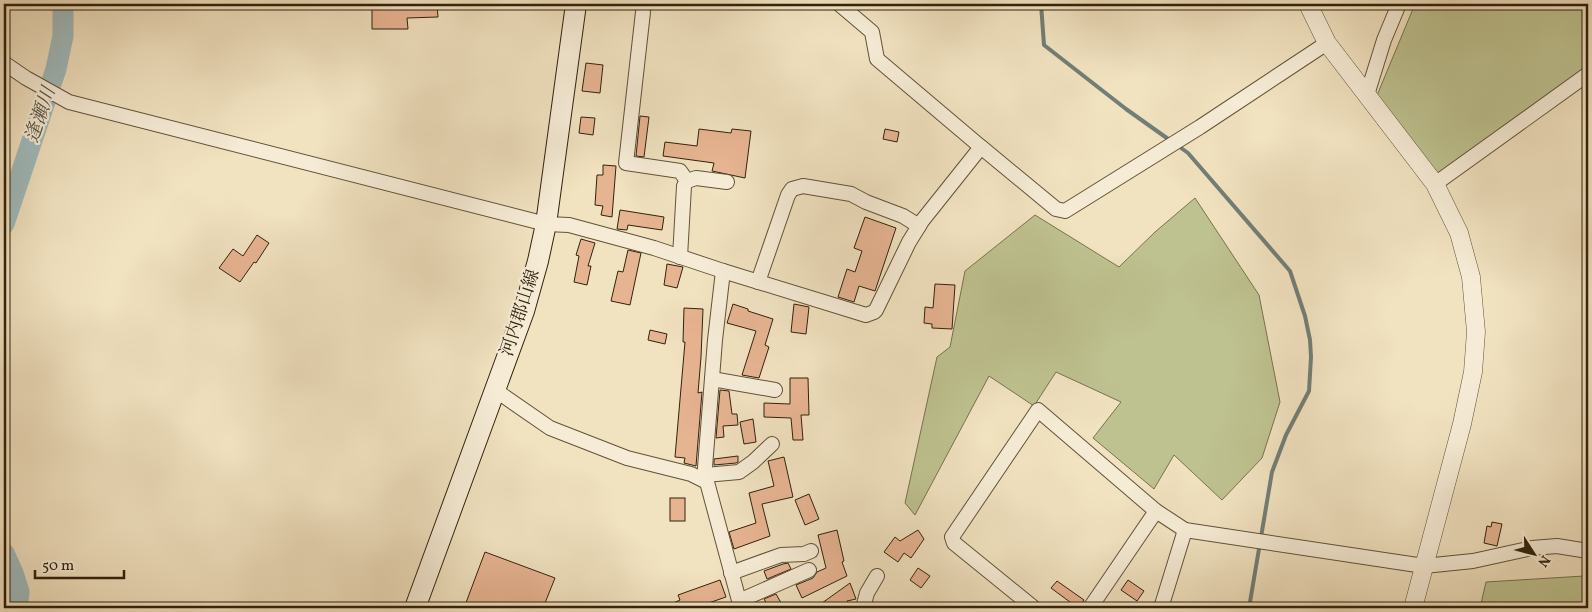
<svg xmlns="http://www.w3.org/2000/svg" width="1592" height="612" viewBox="0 0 1592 612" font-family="Vollkorn,'Noto Serif JP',serif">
  <rect width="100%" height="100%" fill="#f1e2c0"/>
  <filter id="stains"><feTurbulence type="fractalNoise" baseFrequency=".004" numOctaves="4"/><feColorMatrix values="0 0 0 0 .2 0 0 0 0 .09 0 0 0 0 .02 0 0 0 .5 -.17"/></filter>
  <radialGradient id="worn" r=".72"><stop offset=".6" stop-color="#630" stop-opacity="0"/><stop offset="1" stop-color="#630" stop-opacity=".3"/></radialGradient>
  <g fill="#bec290" stroke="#78724e">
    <path d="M1415 4H1588V67L1438 176 1373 105Z"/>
    <path d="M1195 198 1259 295 1280 402 1262 458 1222 500 1174 455 1154 489 1093 438 1121 402 1056 372 1034 406 989 376 915 515 905 503 937 357 950 347 965 271 1035 215 1119 267 1155 232Z"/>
    <path d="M1584 576 1588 577V608H1480L1486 582Z"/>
  </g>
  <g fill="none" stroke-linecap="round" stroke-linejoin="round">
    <g stroke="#737e76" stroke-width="4">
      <path d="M1041 4 1044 45 1126 109 1171 141"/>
      <path d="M1177 145 1188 153 1290 271 1305 316 1310 340 1311 357 1309 391 1286 435 1272 472 1249 608"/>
    </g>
    <g stroke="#9fbbbd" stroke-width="21">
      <path d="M4 224 56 69 63 36V4"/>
      <path d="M4 553 13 573 19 592 17 608"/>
    </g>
  </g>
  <g fill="#e7b492" stroke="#31220c">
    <path d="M372 4H437L438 17 407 18 408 29H372Z"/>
    <path d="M586 63 603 65 600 93 582 91Z"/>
    <path d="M640 116 649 117 644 157 636 156Z"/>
    <path d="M581 117 595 118 593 135 579 133Z"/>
    <path d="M699 129 731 133 732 129 751 131 745 178 712 171 714 163 663 156 665 142 697 146Z"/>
    <path d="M885 129 899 132 897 142 883 139Z"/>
    <path d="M603 165 616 166 612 217 601 215 603 206 595 205 597 175H603Z"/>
    <path d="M620 210 664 217 662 230 628 225 627 230 617 229Z"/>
    <path d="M865 217 896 228 875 291 859 286 854 302 838 297 847 269 855 272 862 251 854 248Z"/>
    <path d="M257 235 269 243 256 263 254 262 240 282 219 268 233 249 243 256Z"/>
    <path d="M581 239 595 243 588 266H591L587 285 574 282 579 256 576 255Z"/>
    <path d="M628 250 641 253 630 305 611 301 618 271 623 272Z"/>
    <path d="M667 264 683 267 677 288 664 285Z"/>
    <path d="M935 284 955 285 952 329 932 328V324L924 323 925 307 933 308Z"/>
    <path d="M733 304 748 309V311L773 319 765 345 769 347 759 378 742 375 756 331 727 323Z"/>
    <path d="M794 304 809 307 806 334 791 332Z"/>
    <path d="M684 308 703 309 701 357 698 393 702 392 696 466 684 463 685 458 675 457 685 342H683Z"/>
    <path d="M650 330 667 334 665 344 648 340Z"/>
    <path d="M790 378H808L809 415H801L803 440H793L791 418 764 417V403L790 404Z"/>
    <path d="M720 390 729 391 732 414H737L738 425 723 426 724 437 716 438Z"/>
    <path d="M753 419 756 442 744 444 740 422Z"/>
    <path d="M738 456V462L736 463 714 465V459Z"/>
    <path d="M784 457 793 497 762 504 770 536 734 549 729 532 756 523 749 493 774 486 768 461Z"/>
    <path d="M809 494 819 519 805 525 795 500Z"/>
    <rect x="670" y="498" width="15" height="23"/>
    <path d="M1492 522 1502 524 1497 546 1484 543 1487 526 1491 527Z"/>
    <path d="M837 530 844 561 842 562 847 576 802 598 796 585 813 578 817 572 826 568 818 535Z"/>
    <path d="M918 530 924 539 911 558 904 553 898 562 884 552 895 537 900 541Z"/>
    <path d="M485 552 555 578 543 608H464Z"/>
    <path d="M788 563 791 569 767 579 764 571 783 564Z"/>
    <path d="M918 568 930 576 921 588 910 580Z"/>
    <path d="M720 580 726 597 694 608H662L680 600 678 595Z"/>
    <path d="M1128 580 1144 591 1137 601 1121 590Z"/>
    <path d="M1057 581 1084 600 1078 608 1051 588Z"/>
    <path d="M850 583 856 599 847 601 850 608H815Z"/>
    <path d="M776 594 784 608H769L764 599Z"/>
  </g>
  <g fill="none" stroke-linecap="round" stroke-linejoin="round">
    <g stroke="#615239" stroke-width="16">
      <g id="minor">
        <path d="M839 4 872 32 877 59 981 147"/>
        <path d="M643 12 626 163 680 171 687 181"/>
        <path d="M4 63 26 78 69 102 546 224 569 225 654 248 723 271 866 315 874 312 876 310 909 242 922 221 981 147 1056 209 1065 211 1200 127 1327 43"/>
        <path d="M1367 95 1384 40 1399 4"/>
        <path d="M1435 184 1588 74"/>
        <path d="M680 257 684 186 687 181 696 178 727 182"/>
        <path d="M758 282 788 195 792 189 803 186 851 194 866 202 903 216 919 226"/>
        <path d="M712 379 775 390"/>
        <path d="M495 390 550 428 627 458 691 474 707 482 741 608"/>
        <path d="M705 475 739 472 753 462 772 444"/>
        <path d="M704 480 715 340 723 271"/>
        <path d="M731 573 781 555 804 554 811 551"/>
        <path d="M739 601 809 570"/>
        <path d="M863 608 867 593 877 576"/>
        <path d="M1034 608 954 543 952 537 1038 410 1156 511 1185 530 1424 566 1473 561 1532 548 1557 546 1588 551"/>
        <path d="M1090 608 1156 511"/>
        <path d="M1161 608 1185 530"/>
      </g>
    </g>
    <g stroke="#615239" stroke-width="19">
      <path id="tertiary" d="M1308 4 1327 43 1435 184 1459 233 1471 277 1476 332 1473 372 1462 424 1413 608"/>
    </g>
    <g stroke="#31220c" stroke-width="22">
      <path id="secondary" d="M415 608 524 311 538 261 546 224 576 4"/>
    </g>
    <use href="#minor" stroke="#f6ecd6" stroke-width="14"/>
    <use href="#tertiary" stroke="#f6ecd6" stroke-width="18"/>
    <use href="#secondary" stroke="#f6ecd6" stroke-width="20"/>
  </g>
  <g text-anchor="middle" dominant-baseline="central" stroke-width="4.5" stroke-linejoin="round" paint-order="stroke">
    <g font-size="18" fill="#31220c" stroke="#f6ecd6">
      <text transform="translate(521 313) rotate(-72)">河内郡山線</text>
    </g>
    <g font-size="19" font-style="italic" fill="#525041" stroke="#f6ecd6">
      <text transform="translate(41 115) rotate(-71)">逢瀬川</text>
    </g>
  </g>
  <rect width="1592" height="612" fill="none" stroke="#f1e2c0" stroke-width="20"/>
  <rect x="5" y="5" width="1582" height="602" fill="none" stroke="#31220c" stroke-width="2.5"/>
  <rect x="10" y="10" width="1572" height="592" fill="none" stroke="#31220c"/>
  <g transform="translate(1534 554) rotate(126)" stroke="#f6ecd6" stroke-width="4" paint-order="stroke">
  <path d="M0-4L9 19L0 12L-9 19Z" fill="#31220c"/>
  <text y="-8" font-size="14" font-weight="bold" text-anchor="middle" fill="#31220c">N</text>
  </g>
  <path d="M35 570v8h89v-8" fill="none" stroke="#31220c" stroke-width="2.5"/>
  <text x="42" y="570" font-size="15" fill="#31220c" stroke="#f6ecd6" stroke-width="4" paint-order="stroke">50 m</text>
  <rect width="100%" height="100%" filter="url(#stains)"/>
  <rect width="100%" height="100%" fill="url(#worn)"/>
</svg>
